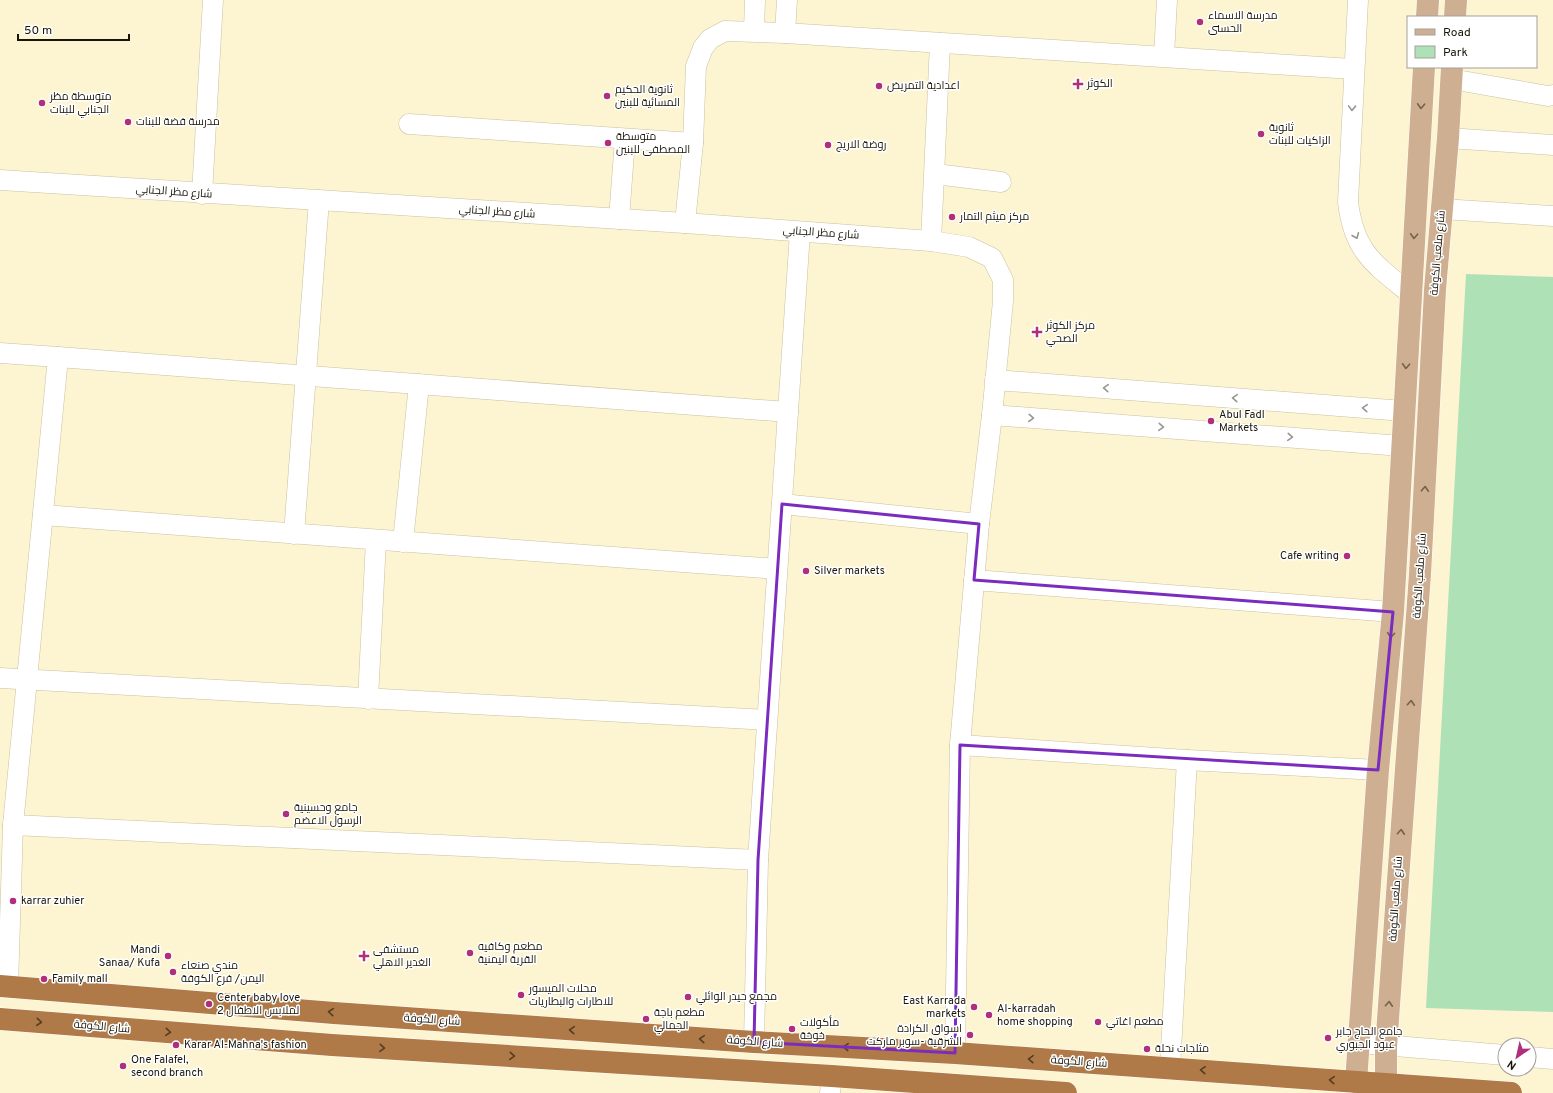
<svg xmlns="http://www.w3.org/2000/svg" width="1553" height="1093" viewBox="0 0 1553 1093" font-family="Overpass,Cairo,sans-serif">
  <rect width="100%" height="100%" fill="#fdf4d1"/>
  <path fill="#afe1b6" d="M1466 274 1553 277V1012L1426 1008Z"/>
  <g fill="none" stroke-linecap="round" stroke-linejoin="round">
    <g stroke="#cac19f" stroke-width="21">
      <g id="minor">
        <path d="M1358 0 1348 202C1354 252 1374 264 1411 294"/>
        <path d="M754 31 755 0"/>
        <path d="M785 33 787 0"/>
        <path d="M1164 56 1167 0"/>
        <path d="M1451 79 1548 96 1553 95"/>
        <path d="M409 124 693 143"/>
        <path d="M1448 138 1553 145"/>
        <path d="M935 174 1001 182"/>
        <path d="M0 180 685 223 931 241 969 247 992 258 1003 280V301L992 415 979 524 960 745 955 1053"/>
        <path d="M202 194 213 0"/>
        <path d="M1442 209 1553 216"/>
        <path d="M619 219 625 139"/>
        <path d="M685 223 693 143 696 66 703 48 710 39 725 31 785 33 1353 69"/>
        <path d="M931 241 940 43"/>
        <path d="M0 353 58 357 13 825 8 986"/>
        <path d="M58 357 788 412"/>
        <path d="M995 380 1404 411"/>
        <path d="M992 415 1402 446"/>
        <path d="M782 504 979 524"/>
        <path d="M43 515 777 569"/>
        <path d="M294 534 319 200"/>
        <path d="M403 542 419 384"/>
        <path d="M974 580 1393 612"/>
        <path d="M0 678 767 720"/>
        <path d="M368 699 376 540"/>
        <path d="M960 745 1187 760 1378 770"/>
        <path d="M13 825 758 860"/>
        <path d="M754 1042 758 860 800 232"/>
        <path d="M1358 1043 1505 1055"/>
        <path d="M1529 1057 1553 1059"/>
        <path d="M1170 1068 1187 760"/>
        <path d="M830 1093 832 1076"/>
      </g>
    </g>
    <g stroke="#fff" stroke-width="23">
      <g id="major">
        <path d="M1427 17 1428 0"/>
        <path d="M1455 17 1456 0"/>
        <path d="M1356 1082 1378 770 1393 612 1424 67"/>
        <path d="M1386 1085V1047L1420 574 1435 290 1448 138 1452 67"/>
      </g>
    </g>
    <g stroke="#fff" stroke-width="23">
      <g id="highway">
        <path d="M0 986 334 1013 754 1042 955 1053 1511 1093"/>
        <path d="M0 1019 332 1045 832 1076 1066 1093"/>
      </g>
    </g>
    <use href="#minor" stroke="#fff" stroke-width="20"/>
    <use href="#major" stroke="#cfaf91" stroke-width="22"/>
    <use href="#highway" stroke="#af7a48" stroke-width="22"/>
  </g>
  <defs><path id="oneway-chevron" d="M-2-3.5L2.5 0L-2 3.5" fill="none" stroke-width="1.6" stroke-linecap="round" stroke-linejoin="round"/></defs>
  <g stroke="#74624c">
    <use href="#oneway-chevron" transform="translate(1421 106) rotate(93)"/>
    <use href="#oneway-chevron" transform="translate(1414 236) rotate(93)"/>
    <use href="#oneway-chevron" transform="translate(1406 366) rotate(93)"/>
    <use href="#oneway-chevron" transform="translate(1425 489) rotate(-87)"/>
    <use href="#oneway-chevron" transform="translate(1391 635) rotate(95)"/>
    <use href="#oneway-chevron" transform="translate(1411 703) rotate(-86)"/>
    <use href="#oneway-chevron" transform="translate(1401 832) rotate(-86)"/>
    <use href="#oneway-chevron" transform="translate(1389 1004) rotate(-86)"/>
  </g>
  <g stroke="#979690">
    <use href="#oneway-chevron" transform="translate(1352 108) rotate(92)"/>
    <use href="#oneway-chevron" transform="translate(1356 236) rotate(67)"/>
    <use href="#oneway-chevron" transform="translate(1106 388) rotate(-176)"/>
    <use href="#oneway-chevron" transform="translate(1235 398) rotate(-176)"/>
    <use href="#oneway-chevron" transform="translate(1365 408) rotate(-176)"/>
    <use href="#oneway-chevron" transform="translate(1031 418) rotate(4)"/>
    <use href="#oneway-chevron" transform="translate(1161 427) rotate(4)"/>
    <use href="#oneway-chevron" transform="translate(1290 437) rotate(4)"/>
  </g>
  <g stroke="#543d22">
    <use href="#oneway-chevron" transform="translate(331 1012) rotate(-175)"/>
    <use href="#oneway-chevron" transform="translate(39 1022) rotate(5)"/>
    <use href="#oneway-chevron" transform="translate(572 1030) rotate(-176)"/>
    <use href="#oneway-chevron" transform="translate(168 1032) rotate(5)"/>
    <use href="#oneway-chevron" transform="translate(702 1039) rotate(-176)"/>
    <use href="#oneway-chevron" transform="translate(846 1047) rotate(-177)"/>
    <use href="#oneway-chevron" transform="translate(382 1048) rotate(4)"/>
    <use href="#oneway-chevron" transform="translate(512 1056) rotate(4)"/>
    <use href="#oneway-chevron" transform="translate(1031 1059) rotate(-176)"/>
    <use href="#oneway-chevron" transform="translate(1203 1070) rotate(-176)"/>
    <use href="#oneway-chevron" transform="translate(1332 1080) rotate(-176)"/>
  </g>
  <path fill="none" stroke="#7b2cbf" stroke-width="3" stroke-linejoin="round" d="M782 504 979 524 974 580 1393 612 1378 770 960 745 955 1053 754 1042 758 860Z"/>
  <g fill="#af2f7b" stroke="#fff" stroke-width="1.5">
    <circle cx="1200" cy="22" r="4"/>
    <path d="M1076 78h4v4h4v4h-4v4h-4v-4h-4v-4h4z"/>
    <circle cx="879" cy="86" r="4"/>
    <circle cx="607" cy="96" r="4"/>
    <circle cx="42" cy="103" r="4"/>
    <circle cx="128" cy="122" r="4"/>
    <circle cx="1261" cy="134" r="4"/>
    <circle cx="608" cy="143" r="4"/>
    <circle cx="828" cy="145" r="4"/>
    <circle cx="952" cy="217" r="4"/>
    <path d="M1035 326h4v4h4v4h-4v4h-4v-4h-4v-4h4z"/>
    <circle cx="1211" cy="421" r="4"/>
    <circle cx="1347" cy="556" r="4"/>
    <circle cx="806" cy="571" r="4"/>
    <circle cx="286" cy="814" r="4"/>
    <circle cx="13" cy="901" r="4"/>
    <circle cx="470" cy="953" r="4"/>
    <circle cx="168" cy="956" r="4"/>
    <path d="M362 950h4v4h4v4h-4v4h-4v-4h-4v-4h4z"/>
    <circle cx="173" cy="972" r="4"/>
    <circle cx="44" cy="979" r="4"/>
    <circle cx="521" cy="995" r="4"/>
    <circle cx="688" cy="997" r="4"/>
    <circle cx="209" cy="1004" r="4"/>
    <circle cx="974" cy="1007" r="4"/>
    <circle cx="989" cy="1015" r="4"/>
    <circle cx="646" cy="1019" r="4"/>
    <circle cx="1098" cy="1022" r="4"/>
    <circle cx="792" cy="1029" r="4"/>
    <circle cx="970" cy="1035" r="4"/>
    <circle cx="1328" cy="1038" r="4"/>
    <circle cx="176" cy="1045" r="4"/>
    <circle cx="1147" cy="1049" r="4"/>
    <circle cx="123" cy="1066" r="4"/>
  </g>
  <g text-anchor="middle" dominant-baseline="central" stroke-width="3" stroke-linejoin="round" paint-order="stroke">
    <g font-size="11" fill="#181508" stroke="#fff" text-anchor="start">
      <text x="1208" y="16">مدرسة الاسماء<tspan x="1208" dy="13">الحسنى</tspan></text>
      <text x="1087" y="84">الكوثر</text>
      <text x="887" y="86">اعدادية التمريض</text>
      <text x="615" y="90">ثانوية الحكيم<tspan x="615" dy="13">المسائية للبنين</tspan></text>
      <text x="50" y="97">متوسطة مظر<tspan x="50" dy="13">الجنابي للبنات</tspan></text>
      <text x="136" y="122">مدرسة فضة للبنات</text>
      <text x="1269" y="128">ثانوية<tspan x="1269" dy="13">الزاكيات للبنات</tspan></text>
      <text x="616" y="137">متوسطة<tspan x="616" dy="13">المصطفى للبنين</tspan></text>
      <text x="836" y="145">روضة الاريج</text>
      <text x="960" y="217">مركز ميثم التمار</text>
      <text x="1046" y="326">مركز الكوثر<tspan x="1046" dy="13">الصحي</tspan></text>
      <text x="1219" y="415">Abul Fadl<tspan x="1219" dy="13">Markets</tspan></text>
      <text x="1339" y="556" text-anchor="end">Cafe writing</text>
      <text x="814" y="571">Silver markets</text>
      <text x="294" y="808">جامع وحسينية<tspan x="294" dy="13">الرسول الاعضم</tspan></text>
      <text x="21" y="901">karrar zuhier</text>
      <text x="478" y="947">مطعم وكافيه<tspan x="478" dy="13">القرية اليمنية</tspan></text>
      <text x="160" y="950" text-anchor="end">Mandi<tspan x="160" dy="13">Sanaa/ Kufa</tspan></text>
      <text x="373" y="950">مستشفى<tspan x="373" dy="13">الغدير الاهلي</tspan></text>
      <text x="181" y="966">مندي صنعاء<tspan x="181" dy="13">اليمن/ فرع الكوفة</tspan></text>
      <text x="52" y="979">Family mall</text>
      <text x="529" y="989">محلات الميسور<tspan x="529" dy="13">للاطارات والبطاريات</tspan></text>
      <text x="696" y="997">مجمع حيدر الوائلي</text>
      <text x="217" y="998">Center baby love<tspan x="217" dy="13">لملابس الاطفال 2</tspan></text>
      <text x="966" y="1001" text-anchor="end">East Karrada<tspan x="966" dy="13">markets</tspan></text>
      <text x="997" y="1009">Al-karradah<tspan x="997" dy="13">home shopping</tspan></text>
      <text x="654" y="1013">مطعم باجة<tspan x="654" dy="13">الجمالي</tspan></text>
      <text x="1106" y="1022">مطعم اغاتي</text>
      <text x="800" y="1023">مأكولات<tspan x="800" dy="13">خوخة</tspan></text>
      <text x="962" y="1029" text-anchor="end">اسواق الكرادة<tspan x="962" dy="13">الشرقية -سوبر ماركت</tspan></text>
      <text x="1336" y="1032">جامع الحاج جابر<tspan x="1336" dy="13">عبود الجبوري</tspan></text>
      <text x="184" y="1045">Karar Al-Mahna's fashion</text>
      <text x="1155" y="1049">مثلجات نحلة</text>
      <text x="131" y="1060">One Falafel,<tspan x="131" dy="13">second branch</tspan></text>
    </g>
    <g font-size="11" fill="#181508" stroke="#fff">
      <text transform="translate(174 192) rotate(4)">شارع مظر الجنابي</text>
      <text transform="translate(497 212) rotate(4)">شارع مظر الجنابي</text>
      <text transform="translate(821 233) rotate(4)">شارع مظر الجنابي</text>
      <text transform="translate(1438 253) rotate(-85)">شارع ملعب الكوفة</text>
      <text transform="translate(1420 576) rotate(-86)">شارع ملعب الكوفة</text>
      <text transform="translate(1396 899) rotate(-86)">شارع ملعب الكوفة</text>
      <text transform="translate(432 1020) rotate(4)">شارع الكوفة</text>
      <text transform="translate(102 1027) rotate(5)">شارع الكوفة</text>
      <text transform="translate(755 1042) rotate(4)">شارع الكوفة</text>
      <text transform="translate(1079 1062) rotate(4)">شارع الكوفة</text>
    </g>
  </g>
  <rect x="1407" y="16" width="130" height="52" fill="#ffffff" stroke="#a3a19c"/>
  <rect x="1415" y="29" width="20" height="6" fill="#cfaf91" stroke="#a3a19c"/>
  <text x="1443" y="36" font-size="12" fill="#181508">Road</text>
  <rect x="1415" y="46" width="20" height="12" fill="#afe1b6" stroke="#a3a19c"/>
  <text x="1443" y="56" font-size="12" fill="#181508">Park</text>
  <g transform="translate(1517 1057) rotate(214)"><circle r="19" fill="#ffffff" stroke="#a3a19c"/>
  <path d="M0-3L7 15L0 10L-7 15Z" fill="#af2f7b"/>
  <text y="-6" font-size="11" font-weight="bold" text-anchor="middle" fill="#181508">N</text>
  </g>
  <path d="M18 34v6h111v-6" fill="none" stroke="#181508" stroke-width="2"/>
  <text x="24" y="34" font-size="12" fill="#181508" stroke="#ffffff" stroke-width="3" paint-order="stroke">50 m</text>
</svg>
